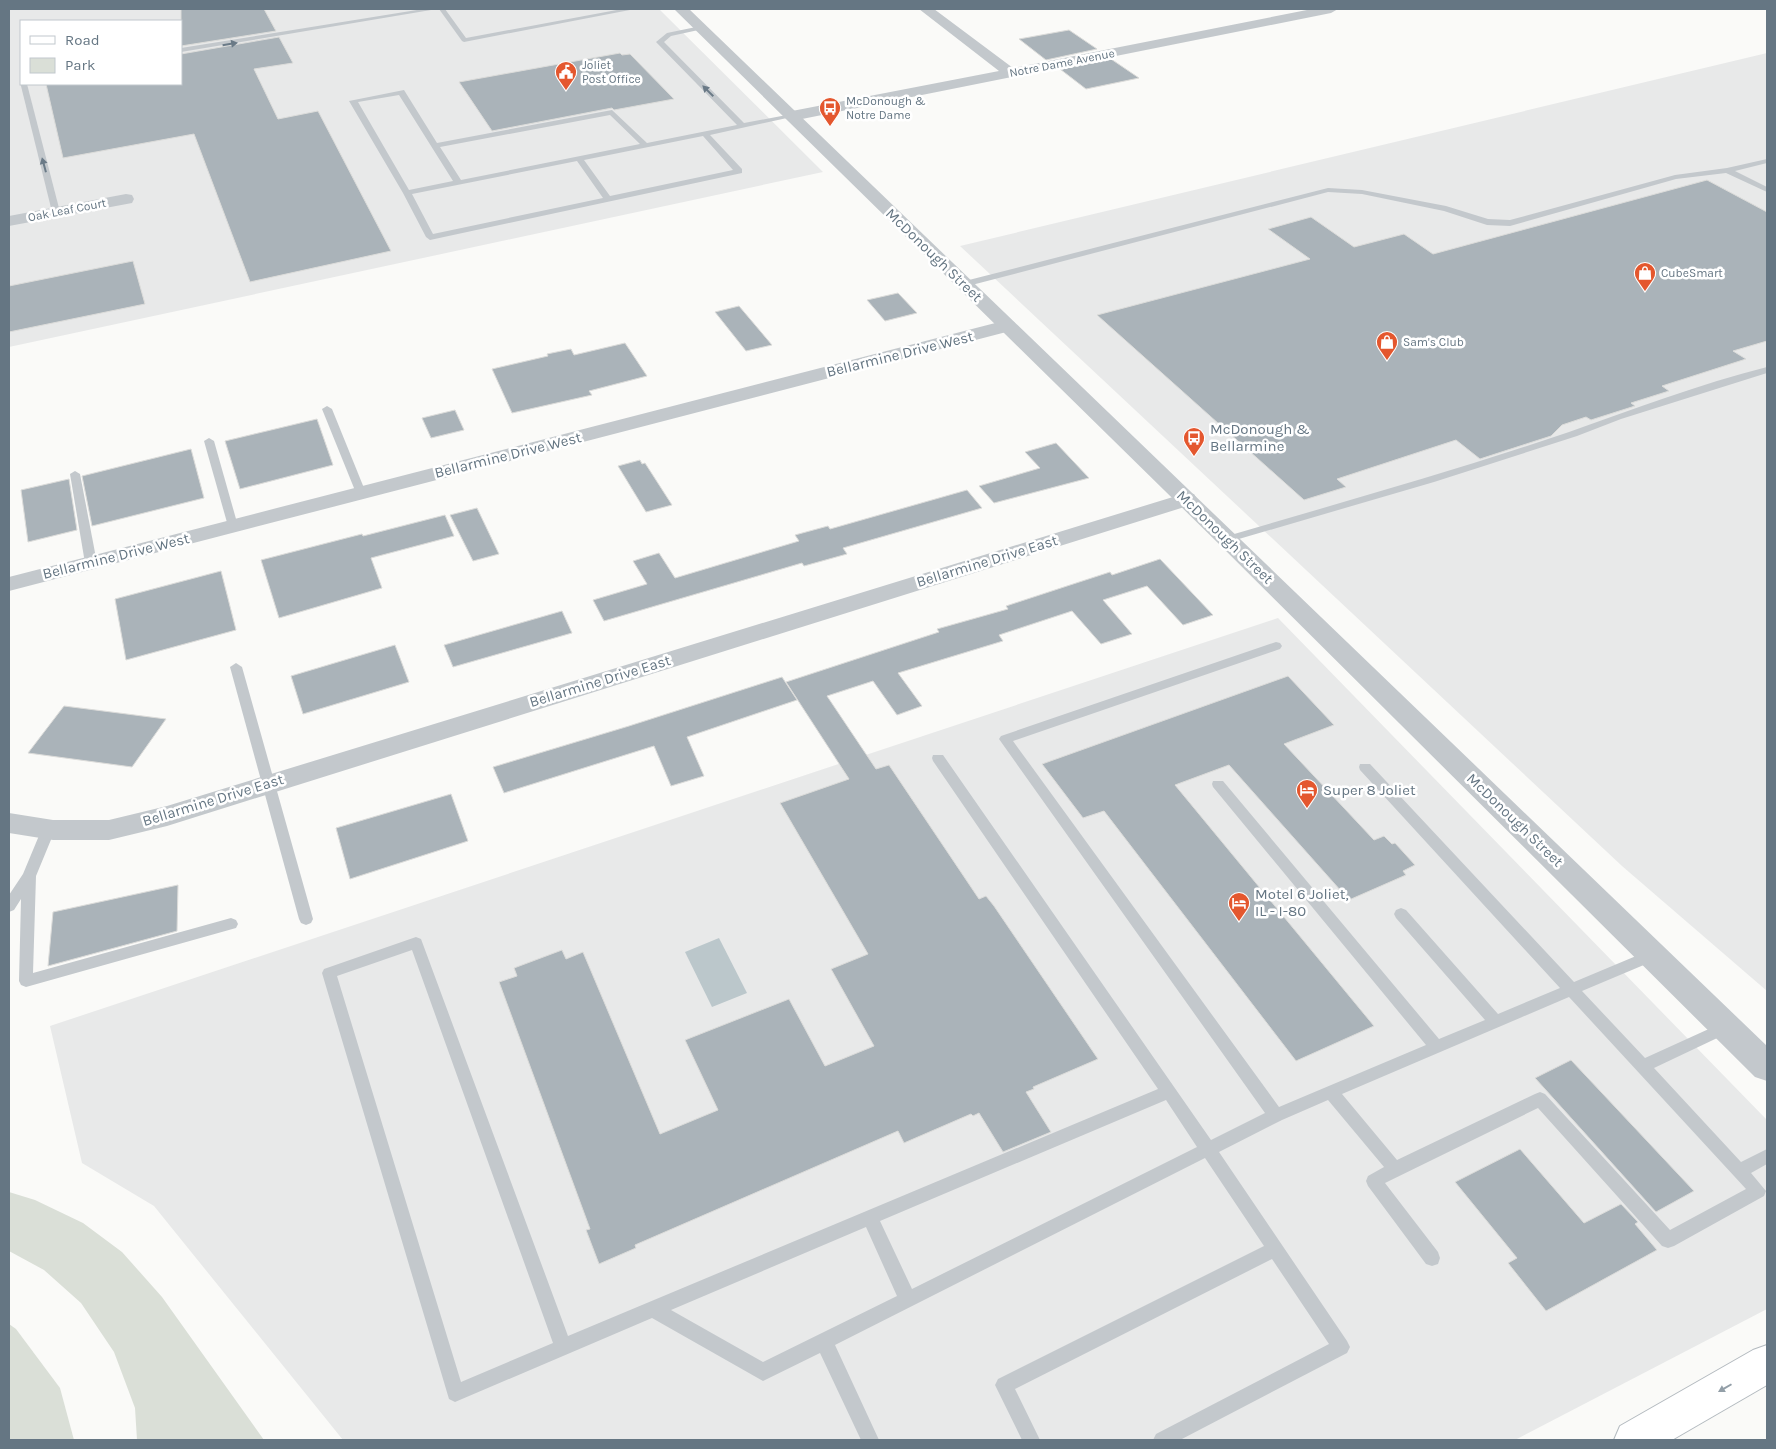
<svg xmlns="http://www.w3.org/2000/svg" width="1776" height="1449" viewBox="0 0 1776 1449" font-family="Karla,sans-serif">
  <rect width="100%" height="100%" fill="#fafaf8"/>
  <g fill="#e8e9e9" fill-rule="evenodd">
    <path d="M9 9H659L823 172 9 347ZM21 21H181V84H21Z"/>
    <path d="M1767 53V991L1622 866 960 246Z"/>
    <path d="M1278 618 1767 1120V1309L1515 1440H343L154 1206 82 1163 50 1026Z"/>
  </g>
  <g fill="#dadfd7">
    <path d="M9 1192 35 1200 83 1223 122 1252 162 1297 264 1440H137L135 1408 114 1352 81 1303 44 1270 9 1251Z"/>
    <path d="M9 1324 16 1329 60 1388 74 1440H9Z"/>
  </g>
  <path fill="#bbc7cb" d="M719 938 747 993 712 1007 685 952Z"/>
  <g fill="#aab3b9" stroke="#dcdcda">
    <path d="M181 9H264L276 31 181 46Z"/>
    <path d="M1069 30 1097 49 1046 60 1019 39Z"/>
    <path d="M279 37 293 63 254 69 278 119 318 111 391 251 250 282 194 134 63 158 46 84H181V54Z"/>
    <path d="M620 53 622 55 630 54 674 99 614 110 612 108 492 131 459 82Z"/>
    <path d="M1111 59 1139 78 1086 89 1060 69Z"/>
    <path d="M1707 180 1767 212V341L1733 351 1746 359 1662 386 1669 391 1631 403 1635 406 1591 420 1586 417 1562 425 1551 436 1483 458 1480 459 1456 440 1337 479 1346 487 1304 500 1097 315 1310 259 1268 229 1311 217 1354 247 1404 234 1433 254Z"/>
    <path d="M133 261 145 304 9 332V286Z"/>
    <path d="M898 293 917 313 885 321 867 300Z"/>
    <path d="M739 306 772 345 746 351 715 312Z"/>
    <path d="M625 343 647 376 589 391 592 395 512 413 492 369 548 356 547 354 571 349 574 355Z"/>
    <path d="M455 410 464 430 431 438 422 418Z"/>
    <path d="M317 419 333 465 240 489 225 441Z"/>
    <path d="M1056 443 1089 478 994 503 979 486 1040 468 1025 452Z"/>
    <path d="M191 449 204 498 92 526 82 476Z"/>
    <path d="M640 460 642 464 645 463 672 505 646 512 618 466Z"/>
    <path d="M69 479 77 530 28 542 21 490Z"/>
    <path d="M967 490 982 508 843 548 847 554 804 566 802 563 604 621 593 600 647 584 633 561 659 553 675 578 799 541 795 535 828 526 830 529Z"/>
    <path d="M477 508 499 554 473 561 450 515Z"/>
    <path d="M445 515 454 536 371 558 382 588 279 618 261 560 362 534 363 536Z"/>
    <path d="M1160 559 1213 615 1183 625 1147 586 1103 600 1132 634 1101 644 1072 611 999 635 1003 641 898 673 922 706 897 715 873 681 827 696 876 769 889 765 979 899 986 896 994 906 1098 1059 1033 1087 1034 1089 1026 1092 1051 1132 1003 1152 979 1113 973 1116 971 1114 904 1143 898 1131 635 1245 636 1248 599 1264 586 1230 590 1229 499 982 517 976 514 968 562 950 566 959 583 952 660 1134 718 1110 685 1040 789 999 825 1066 874 1046 831 969 868 954 780 803 849 779 786 682 939 632 937 629 1008 609 1006 606 1067 586 1110 572 1112 575Z"/>
    <path d="M221 571 236 630 126 660 115 599Z"/>
    <path d="M562 611 572 633 453 667 444 645Z"/>
    <path d="M395 645 409 682 303 714 291 676Z"/>
    <path d="M1288 676 1334 725 1284 744 1374 840 1384 836 1392 844 1395 843 1415 865 1403 871 1406 875 1349 900 1229 765 1175 785 1374 1026 1296 1061 1104 811 1083 818 1042 764Z"/>
    <path d="M782 677 797 700 687 737 704 776 671 786 654 746 504 793 493 767 629 726Z"/>
    <path d="M64 706 166 719 132 767 28 753Z"/>
    <path d="M451 794 468 841 350 879 336 828Z"/>
    <path d="M178 885 177 931 48 966 53 912Z"/>
    <path d="M1571 1060 1694 1191 1656 1212 1535 1078Z"/>
    <path d="M1520 1149 1584 1223 1621 1204 1638 1222 1635 1224 1657 1250 1546 1311 1508 1263 1517 1258 1455 1182Z"/>
  </g>
  <g fill="none" stroke-linecap="round" stroke-linejoin="round">
    <g stroke="#b3babf" stroke-width="2">
      <path id="secondary" d="M1767 1345V1385L1672 1440H1614L1620 1426 1753 1350Z"/>
    </g>
    <g fill="#c3c8cc" fill-rule="evenodd">
      <path d="M423 9H437L181 52V48Z"/>
      <path d="M439 9H445L466 38 622 9H635L464 42 462 41Z"/>
      <path d="M701 26 703 27V29L671 36 664 42 744 123 792 114 796 116 710 135 742 169V173L430 240 426 237 403 193 349 101 404 90 437 143 612 110 647 143 737 125 656 42 667 33ZM399 95 453 181 409 190 358 102ZM610 115 640 144 461 180 440 147ZM703 136 733 170 610 196 584 160ZM577 161 603 198 433 234 412 194Z"/>
      <path d="M20 82 27 84 60 212 59 214 52 212Z"/>
      <path d="M1767 159V163L1735 171 1767 187V192L1726 173 1676 179 1510 226 1487 225 1444 211 1362 194 1328 192 964 287 960 284 961 282 1328 188 1362 190 1446 206 1488 219 1510 220 1675 175 1727 168Z"/>
      <path d="M1767 367V373L1621 419 1577 436 1434 482 1232 541H1224L1222 539 1224 537C1339 503 1455 471 1569 432 1634 409 1700 384 1767 367Z"/>
      <path d="M327 406 332 409 366 493 365 495H357L356 493 322 409Z"/>
      <path d="M209 438 214 441 238 526 237 528 233 529 228 526 204 441Z"/>
      <path d="M75 471 80 474 97 563 91 567 85 563 70 474Z"/>
      <path d="M1276 642 1280 643 1282 646 1280 649 1013 741 1279 1107 1426 1045 1213 787 1212 784 1213 781H1223L1439 1039 1485 1020 1396 918 1394 914 1396 910 1401 908 1406 910 1498 1014 1560 988 1360 770 1359 767 1360 764H1370L1574 982 1648 951 1653 949 1658 951 1660 955 1658 959 1582 991 1645 1058 1722 1023 1727 1021 1732 1023 1734 1027 1732 1031 1654 1068 1741 1162 1767 1149V1164L1751 1173 1766 1191 1764 1196 1674 1246 1668 1248 1662 1246 1538 1108 1385 1183 1438 1252 1440 1258 1438 1264 1432 1266 1426 1264 1368 1186 1366 1181 1368 1176 1384 1167 1328 1100 1282 1120 1219 1152 1347 1341 1350 1347 1347 1353 1180 1440H1153L1156 1434 1329 1344 1272 1259 1015 1389 1040 1440H1022L995 1385 998 1379 1264 1246 1205 1158 835 1345 879 1440H861L820 1353 763 1381 652 1318 455 1402 449 1399 322 973 324 969 416 937 421 939 568 1336 1158 1089 933 761 932 758 933 755H943L1211 1140 1265 1113 999 739 1001 736ZM412 950 553 1343 461 1382 337 976ZM1569 997 1746 1189 1670 1230 1545 1094 1540 1092 1535 1094 1397 1160 1342 1094ZM1166 1100 1197 1147 912 1289 880 1221ZM866 1227 897 1296 763 1362 671 1310Z"/>
      <path d="M236 663 242 667 313 919 311 923 306 925 301 923 299 919 230 667Z"/>
      <path d="M48 825 53 826 55 830 36 876 33 973 231 918 236 920 238 924 236 928 26 987 21 985 19 981 21 899 14 910 9 912V895L23 874 43 826Z"/>
    </g>
    <g fill="#c3c8cc" fill-rule="evenodd">
      <path d="M919 9H934L1013 68 1312 9H1338L1331 13 792 121 787 119 784 116 787 113 792 111 999 71Z"/>
      <path d="M126 194 132 195 134 199 132 203 9 226V216Z"/>
      <path d="M1007 320 1014 322 1016 326 1014 330 9 591V577Z"/>
      <path d="M1186 493 1194 494 1197 499 1194 504 167 826 109 840H53L9 833V813L53 820H109L167 806Z"/>
    </g>
    <path fill="#c3c8cc" fill-rule="evenodd" d="M674 9H689L1767 1046V1081L1755 1077 1219 544Z"/>
    <use href="#secondary" fill="#fff" fill-rule="evenodd"/>
  </g>
  <defs><path id="oneway-solid" d="M-6-.8H1V-3.2L6.5 0L1 3.2V.8H-6Z" transform="scale(1.25)"/></defs>
  <g fill="#6a7a87">
    <use href="#oneway-solid" transform="translate(230 44) rotate(-9)"/>
    <use href="#oneway-solid" transform="translate(708 91) rotate(-135)"/>
    <use href="#oneway-solid" transform="translate(44 165) rotate(-105)"/>
  </g>
  <use fill="#939fa8" href="#oneway-solid" transform="translate(1725 1388) rotate(150)"/>
  <defs>
    <g id="civic-pin" transform="scale(1.125)"><path d="M0 17L-7.5 6A9.5 9.5 0 1 1 7.5 6Z" fill="#e4572e" stroke="#fff"/><path d="M-.6-6.5H3V-4.5H.6V-3L4-1V1h2V6H-6V1h2V-1L-.6-3ZM-1.2 2.5V6h2.4V2.5Z" fill="#fff"/></g>
    <g id="bus-pin" transform="scale(1.125)"><path d="M0 17L-7.5 6A9.5 9.5 0 1 1 7.5 6Z" fill="#e4572e" stroke="#fff"/><path d="M-5-6H5V4H4V6H2V4H-2V6H-4V4H-5ZM-3.5-4V0h7V-4ZM-3.5 1.2v1.5H-2V1.2ZM2 1.2v1.5H3.5V1.2Z" fill="#fff"/></g>
    <g id="shop-pin" transform="scale(1.125)"><path d="M0 17L-7.5 6A9.5 9.5 0 1 1 7.5 6Z" fill="#e4572e" stroke="#fff"/><path d="M-5-2.5h2.3a2.7 3.5 0 0 1 5.4 0H5L5.5 6h-11ZM-1.5-2.5h3a1.5 2.3 0 0 0-3 0Z" fill="#fff"/></g>
    <g id="hotel-pin" transform="scale(1.125)"><path d="M0 17L-7.5 6A9.5 9.5 0 1 1 7.5 6Z" fill="#e4572e" stroke="#fff"/><path d="M-6-4.5h1.5V1H6V5H4.5V3h-9V5H-6ZM-4 0a1.8 1.8 0 1 1 3.6 0ZM.5 0V-2.5h3Q6-2.5 6 0Z" fill="#fff"/></g>
  </defs>
  <g fill-rule="evenodd">
    <use href="#civic-pin" x="566" y="72"/>
    <use href="#bus-pin" x="830" y="108"/>
    <use href="#shop-pin" x="1645" y="273"/>
    <use href="#shop-pin" x="1387" y="342"/>
    <use href="#bus-pin" x="1194" y="438"/>
    <use href="#hotel-pin" x="1307" y="790"/>
    <use href="#hotel-pin" x="1239" y="903"/>
  </g>
  <g text-anchor="middle" dominant-baseline="central" stroke-width="5" stroke-linejoin="round" paint-order="stroke">
    <g font-size="12" fill="#657683" stroke="#fff">
      <text transform="translate(1062 63) rotate(-11)">Notre Dame Avenue</text>
      <text transform="translate(67 210) rotate(-11)">Oak Leaf Court</text>
    </g>
    <g font-size="12" fill="#657683" stroke="#fff" text-anchor="start">
      <text x="582" y="65">Joliet<tspan x="582" dy="14">Post Office</tspan></text>
      <text x="846" y="101">McDonough &amp;<tspan x="846" dy="14">Notre Dame</tspan></text>
      <text x="1661" y="273">CubeSmart</text>
      <text x="1403" y="342">Sam's Club</text>
    </g>
    <g font-size="15" fill="#657683" stroke="#fff">
      <text transform="translate(934 255) rotate(44)">McDonough Street</text>
      <text transform="translate(900 354) rotate(-14)">Bellarmine Drive West</text>
      <text transform="translate(508 455) rotate(-14)">Bellarmine Drive West</text>
      <text transform="translate(1225 537) rotate(44)">McDonough Street</text>
      <text transform="translate(116 556) rotate(-14)">Bellarmine Drive West</text>
      <text transform="translate(987 561) rotate(-17)">Bellarmine Drive East</text>
      <text transform="translate(600 681) rotate(-17)">Bellarmine Drive East</text>
      <text transform="translate(213 800) rotate(-17)">Bellarmine Drive East</text>
      <text transform="translate(1515 820) rotate(44)">McDonough Street</text>
    </g>
    <g font-size="15" fill="#657683" stroke="#fff" text-anchor="start">
      <text x="1210" y="429">McDonough &amp;<tspan x="1210" dy="17">Bellarmine</tspan></text>
      <text x="1323" y="790">Super 8 Joliet</text>
      <text x="1255" y="894">Motel 6 Joliet,<tspan x="1255" dy="17">IL - I-80</tspan></text>
    </g>
  </g>
  <rect width="1776" height="1449" fill="none" stroke="#657683" stroke-width="20"/>
  <rect x="20" y="20" width="162" height="65" fill="#ffffff" stroke="#c1c8cd"/>
  <rect x="30" y="36" width="25" height="8" fill="#ffffff" stroke="#c1c8cd"/>
  <text x="65" y="45" font-size="15" fill="#657683">Road</text>
  <rect x="30" y="58" width="25" height="15" fill="#dadfd7" stroke="#c1c8cd"/>
  <text x="65" y="70" font-size="15" fill="#657683">Park</text>
</svg>
